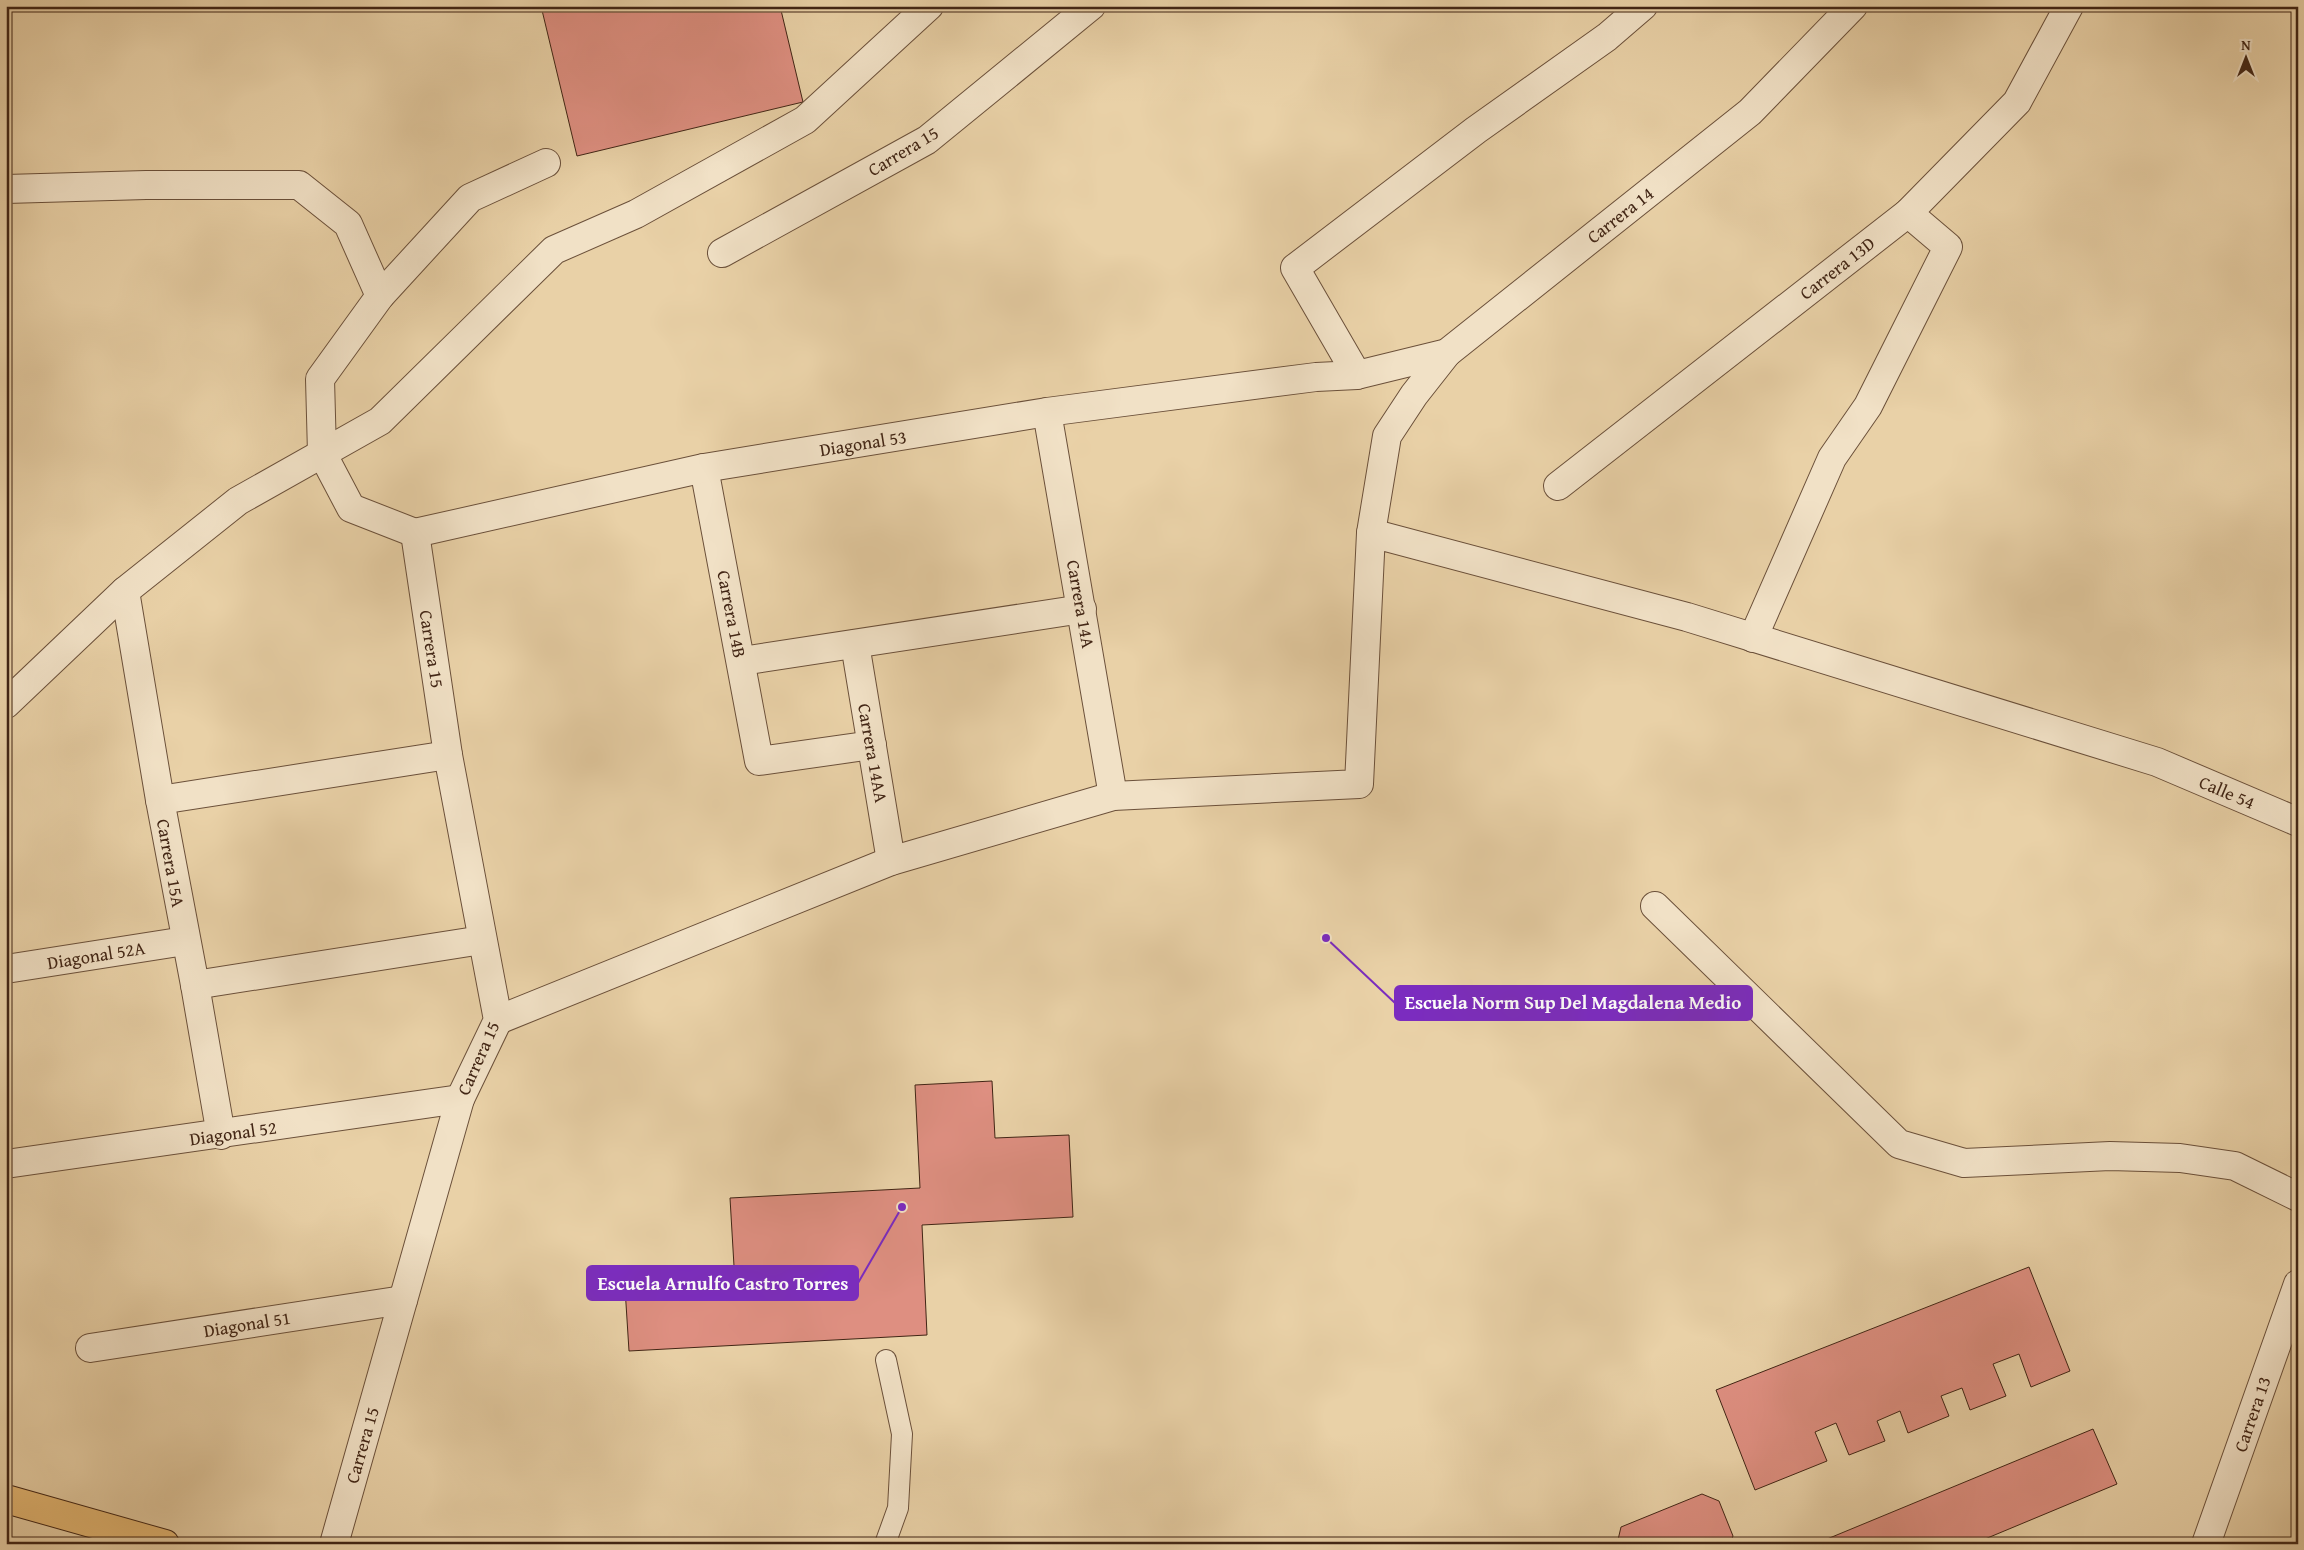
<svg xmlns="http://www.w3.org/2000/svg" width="2304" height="1550" viewBox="0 0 2304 1550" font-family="'Gentium Book Plus',serif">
  <rect width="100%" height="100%" fill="#e9d1a7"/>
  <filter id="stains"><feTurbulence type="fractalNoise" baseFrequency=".004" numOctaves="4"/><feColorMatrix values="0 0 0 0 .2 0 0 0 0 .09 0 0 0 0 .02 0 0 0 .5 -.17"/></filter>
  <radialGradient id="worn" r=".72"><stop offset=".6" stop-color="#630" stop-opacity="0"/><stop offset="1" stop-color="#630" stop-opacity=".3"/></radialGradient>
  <g fill="#de8f81" stroke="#412515">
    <path d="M541 6H780L803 102 577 156Z"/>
    <path d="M992 1081 995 1138 1069 1135 1073 1217 922 1225 927 1335 629 1351 625 1288 735 1283 730 1198 920 1188 915 1085Z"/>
    <path d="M2029 1267 2070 1371 2031 1387 2019 1354 1993 1364 2006 1396 1970 1410 1962 1388 1941 1396 1949 1416 1908 1433 1900 1411 1877 1421 1885 1441 1849 1455 1836 1423 1815 1432 1827 1461 1755 1490 1716 1390Z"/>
    <path d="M2093 1429 2117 1484 1973 1544H1815Z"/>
    <path d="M1702 1494 1719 1501 1733 1536 1730 1544H1617L1621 1527Z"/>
  </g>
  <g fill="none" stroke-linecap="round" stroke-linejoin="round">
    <g stroke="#6b503a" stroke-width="22">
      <path id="lane" d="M885 1544 898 1508 902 1434 886 1360"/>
    </g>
    <g stroke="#6b503a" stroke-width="30">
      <g id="street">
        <path d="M6 189 146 185H299L348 224 380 296"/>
        <path d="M722 253 927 140 1091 6"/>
        <path d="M1357 375 1295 268 1476 130 1607 37 1643 6"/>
        <path d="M1047 412 1113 796"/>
        <path d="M704 468 759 761 872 745"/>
        <path d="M1558 486 1908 213 2017 102 2069 6"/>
        <path d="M415 533 704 468 1047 412 1316 377 1357 375 1447 353 1750 112 1853 6"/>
        <path d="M415 533 351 508 322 453 320 379 380 296 470 198 546 163"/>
        <path d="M1371 533 1387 436 1414 395 1447 353"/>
        <path d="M125 591 160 800 195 985 221 1135"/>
        <path d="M1753 638 1832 458 1868 406 1948 247 1908 213"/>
        <path d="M855 644 891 861"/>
        <path d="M742 661 1082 609"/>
        <path d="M6 704 125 591 238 501 380 421 554 250 636 214 805 120 929 6"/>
        <path d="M160 800 448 755"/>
        <path d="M1655 906 1899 1144 1964 1163 2110 1156 2180 1158 2235 1166 2298 1197"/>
        <path d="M6 969 185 941"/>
        <path d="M195 985 482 940"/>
        <path d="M498 1020 891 861 1113 796 1359 784 1371 533 1687 617 2157 762 2298 822"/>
        <path d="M6 1164 460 1099"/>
        <path d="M90 1348 403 1300"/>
        <path d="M334 1544 460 1099 498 1020 448 755 415 533"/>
        <path d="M2206 1544 2298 1284"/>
      </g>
    </g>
    <g stroke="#412515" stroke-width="30">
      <path id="primary" d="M6 1499 165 1544"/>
    </g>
    <use href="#lane" stroke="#f1e1c6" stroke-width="20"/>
    <use href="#street" stroke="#f1e1c6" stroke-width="28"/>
    <use href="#primary" stroke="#e4b874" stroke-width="28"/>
  </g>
  <g text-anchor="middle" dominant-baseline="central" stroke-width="4" stroke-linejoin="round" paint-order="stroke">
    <g font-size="18" fill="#412515" stroke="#f1e1c6">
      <text transform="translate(903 151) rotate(-31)">Carrera 15</text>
      <text transform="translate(1620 215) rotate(-38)">Carrera 14</text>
      <text transform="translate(1837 268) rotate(-38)">Carrera 13D</text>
      <text transform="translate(863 443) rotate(-9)">Diagonal 53</text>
      <text transform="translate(1081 604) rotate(80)">Carrera 14A</text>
      <text transform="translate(732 614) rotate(79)">Carrera 14B</text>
      <text transform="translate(432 649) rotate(81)">Carrera 15</text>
      <text transform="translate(873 753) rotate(80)">Carrera 14AA</text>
      <text transform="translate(2227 792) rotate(23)">Calle 54</text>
      <text transform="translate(171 863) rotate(80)">Carrera 15A</text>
      <text transform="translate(96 955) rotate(-9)">Diagonal 52A</text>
      <text transform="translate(478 1058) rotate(-66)">Carrera 15</text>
      <text transform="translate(233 1133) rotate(-8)">Diagonal 52</text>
      <text transform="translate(247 1324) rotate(-9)">Diagonal 51</text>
      <text transform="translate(2252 1414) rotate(-71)">Carrera 13</text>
      <text transform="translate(362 1445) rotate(-74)">Carrera 15</text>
    </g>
  </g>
  <path fill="none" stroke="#7b2cbf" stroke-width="2" d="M1326 938L1395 1003M902 1207L858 1283"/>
  <g fill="#7b2cbf" stroke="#f1e1c6" stroke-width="2">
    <circle cx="1326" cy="938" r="5"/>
    <circle cx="902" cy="1207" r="5"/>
  </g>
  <g fill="#7b2cbf" stroke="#7b2cbf" stroke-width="2">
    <rect x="1395" y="986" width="357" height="34" rx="5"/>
    <rect x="587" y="1266" width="271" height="34" rx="5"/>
  </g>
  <g font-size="19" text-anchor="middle" font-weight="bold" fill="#fff">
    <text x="1573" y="1009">Escuela Norm Sup Del Magdalena Medio</text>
    <text x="723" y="1290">Escuela Arnulfo Castro Torres</text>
  </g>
  <rect width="2304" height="1550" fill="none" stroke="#e9d1a7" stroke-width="25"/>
  <rect x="8" y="8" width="2289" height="1535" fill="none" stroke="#412515" stroke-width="2.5"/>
  <rect x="12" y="12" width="2279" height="1525" fill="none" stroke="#412515"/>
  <g transform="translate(2246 58)" stroke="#f1e1c6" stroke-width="4" paint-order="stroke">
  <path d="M0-4L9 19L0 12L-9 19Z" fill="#412515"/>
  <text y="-8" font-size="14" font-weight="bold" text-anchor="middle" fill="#412515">N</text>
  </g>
  <rect width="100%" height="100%" filter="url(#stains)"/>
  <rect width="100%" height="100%" fill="url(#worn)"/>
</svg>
